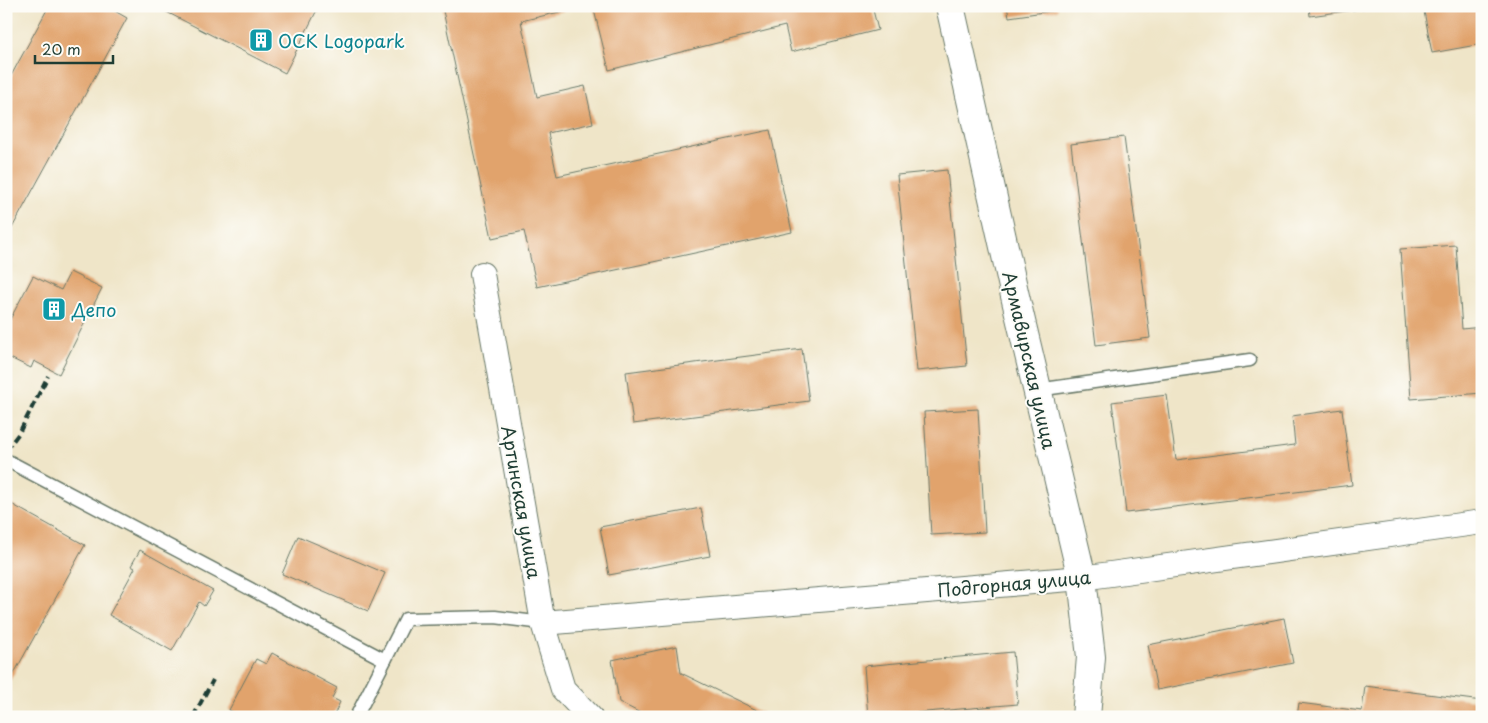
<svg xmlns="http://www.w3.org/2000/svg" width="1488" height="723" viewBox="0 0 1488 723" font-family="'Playpen Sans',sans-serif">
  <rect width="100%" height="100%" fill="#fdfcf7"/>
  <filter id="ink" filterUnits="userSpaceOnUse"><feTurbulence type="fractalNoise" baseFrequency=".02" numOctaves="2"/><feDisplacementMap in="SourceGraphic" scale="10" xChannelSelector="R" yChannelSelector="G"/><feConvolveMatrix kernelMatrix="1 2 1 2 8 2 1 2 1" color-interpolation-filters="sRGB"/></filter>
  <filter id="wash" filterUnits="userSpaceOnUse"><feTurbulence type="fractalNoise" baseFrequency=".0096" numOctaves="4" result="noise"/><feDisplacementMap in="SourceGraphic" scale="20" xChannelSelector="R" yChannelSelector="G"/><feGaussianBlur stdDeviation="1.12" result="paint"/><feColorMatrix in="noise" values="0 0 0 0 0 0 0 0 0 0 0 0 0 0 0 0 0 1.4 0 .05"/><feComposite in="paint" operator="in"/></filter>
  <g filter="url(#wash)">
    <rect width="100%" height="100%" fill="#efe5c8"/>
    <g id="blocks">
      <g fill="#e1a36c">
        <path d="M49 6H106L127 18 6 239V85Z"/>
        <path d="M155 6H319L285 73Z"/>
        <path d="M442 6H568V10L521 21 537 97 585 86 593 123 548 133 557 176 770 130 792 232 537 287 524 231 492 238Z"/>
        <path d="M593 6H872L878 30 791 52 785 26 609 70Z"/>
        <path d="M1007 6H1057L1058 10 1009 17Z"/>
        <path d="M1309 6H1375V7L1310 16Z"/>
        <path d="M1423 6H1482V44L1432 53Z"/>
        <path d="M1124 137 1150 338 1096 345 1071 144Z"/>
        <path d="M947 170 967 366 917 371 897 175Z"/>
        <path d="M1456 245 1462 329 1482 327V393L1411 399 1400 249Z"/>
        <path d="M70 272 102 288 59 374 34 361 31 368 6 356V327L33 276 61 290Z"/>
        <path d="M802 349 809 401 633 424 626 372Z"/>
        <path d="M1167 395 1176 460 1295 445 1292 416 1342 409 1352 485 1126 513 1112 402Z"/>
        <path d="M978 409 985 532 931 535 924 412Z"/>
        <path d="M6 501 85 545 6 688Z"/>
        <path d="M701 508 710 556 609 575 600 527Z"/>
        <path d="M298 536 385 573 368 611 282 574Z"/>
        <path d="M140 550 213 591 204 606 199 602 172 651 109 615 135 568 131 566Z"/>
        <path d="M1284 618 1293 663 1157 690 1148 645Z"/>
        <path d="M677 646 681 673 771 717H648L619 702 612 660Z"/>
        <path d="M1013 652 1018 704 868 717 864 666Z"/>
        <path d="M272 653 337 688 332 698 340 702 333 717H239V715L229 710 256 659 266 664Z"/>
        <path d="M1365 686 1482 701V717H1297L1299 703 1362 711Z"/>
      </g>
    </g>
  </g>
  <g filter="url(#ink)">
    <use href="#blocks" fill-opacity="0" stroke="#687868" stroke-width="1"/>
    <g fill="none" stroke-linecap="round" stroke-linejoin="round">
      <g stroke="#687868" stroke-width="15">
        <g id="lane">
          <path d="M1037 390 1250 360"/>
          <path d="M6 460 385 660"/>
          <path d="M356 717 406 619 495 617 543 623"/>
        </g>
      </g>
      <g stroke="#687868" stroke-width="26">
        <g id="street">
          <path d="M482 274 543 623 563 689 590 717"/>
          <path d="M543 623 1082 578 1482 522"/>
        </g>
      </g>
      <g stroke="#687868" stroke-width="30">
        <path id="secondary" d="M950 6 1015 296 1082 578 1091 657 1086 717"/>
      </g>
      <use href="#lane" stroke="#fff" stroke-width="12"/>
      <use href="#street" stroke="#fff" stroke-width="24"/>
      <use href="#secondary" stroke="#fff" stroke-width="28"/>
      <g stroke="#1f3d34" stroke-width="4" stroke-dasharray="8 4" stroke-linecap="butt">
        <path d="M6 450 19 433 48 376"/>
        <path d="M193 717 213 680"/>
      </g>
    </g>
  </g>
  <defs>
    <g id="building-square" transform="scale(1.25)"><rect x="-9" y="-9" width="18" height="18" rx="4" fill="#0f9aa8" stroke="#fdfcf7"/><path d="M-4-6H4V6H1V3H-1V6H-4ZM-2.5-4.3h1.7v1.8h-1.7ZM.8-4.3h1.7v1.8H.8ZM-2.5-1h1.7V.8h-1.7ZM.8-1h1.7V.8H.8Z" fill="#fff"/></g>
  </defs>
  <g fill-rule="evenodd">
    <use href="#building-square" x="261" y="40"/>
    <use href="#building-square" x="54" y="309"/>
  </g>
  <g text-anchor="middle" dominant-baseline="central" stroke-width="4" stroke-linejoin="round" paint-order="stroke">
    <g font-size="18" fill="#0d838f" stroke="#fdfcf7" text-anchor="start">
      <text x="278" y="40">ОСК Logopark</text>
      <text x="72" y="309">Депо</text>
    </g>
    <g font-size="18" fill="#1f3d34" stroke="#fdfcf7">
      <text transform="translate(1030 360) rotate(77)">Армавирская улица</text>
      <text transform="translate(522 502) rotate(80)">Артинская улица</text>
      <text transform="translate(1014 583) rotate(-5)">Подгорная улица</text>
    </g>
  </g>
  <rect width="1488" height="723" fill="none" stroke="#fdfcf7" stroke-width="25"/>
  <path d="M35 55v8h78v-8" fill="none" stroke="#1f3d34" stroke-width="2.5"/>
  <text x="42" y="55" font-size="15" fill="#1f3d34" stroke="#fdfcf7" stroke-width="4" paint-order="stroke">20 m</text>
</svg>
